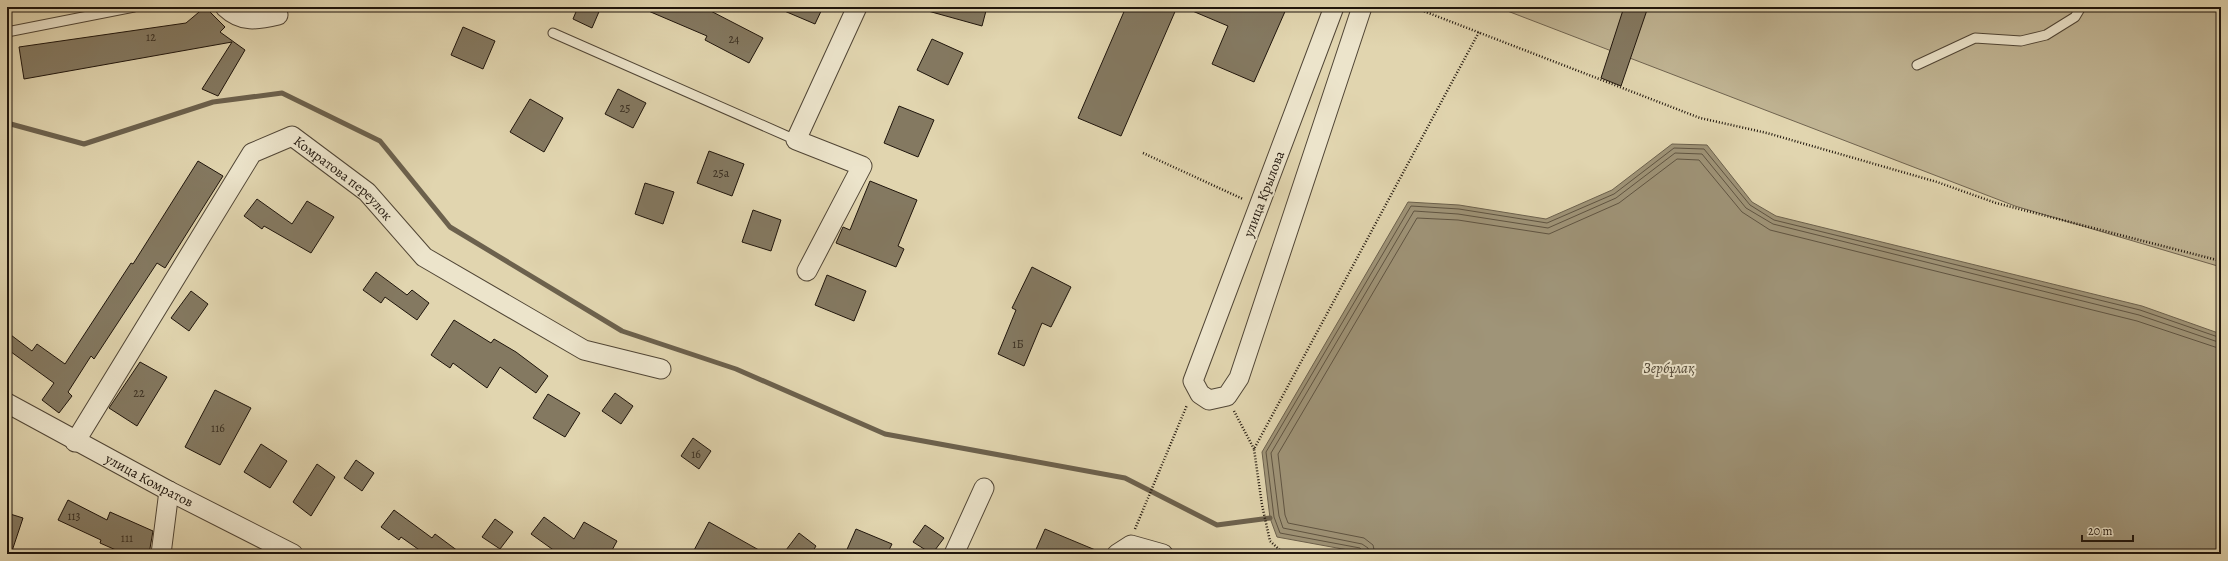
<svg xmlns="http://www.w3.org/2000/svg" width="2228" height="561" viewBox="0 0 2228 561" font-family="Alegreya,serif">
  <rect width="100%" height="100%" fill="#e1d5af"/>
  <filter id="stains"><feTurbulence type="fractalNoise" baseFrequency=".005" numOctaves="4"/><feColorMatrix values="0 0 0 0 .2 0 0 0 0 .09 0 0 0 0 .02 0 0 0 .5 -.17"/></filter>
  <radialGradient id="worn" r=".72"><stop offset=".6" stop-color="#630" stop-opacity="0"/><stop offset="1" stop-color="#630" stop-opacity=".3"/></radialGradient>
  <path fill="#c0b493" stroke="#706450" d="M1497 7H2221V267L2015 206Z"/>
  <path fill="#9f9478" stroke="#6c614d" d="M1672 144 1707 145 1752 202 1776 216 2142 306 2221 334V554H1370L1277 537 1270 518 1262 452 1408 202 1459 205 1546 219 1612 190Z"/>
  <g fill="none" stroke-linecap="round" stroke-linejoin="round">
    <g stroke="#5f5442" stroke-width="1">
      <path d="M1364 554 1360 548 1280 533 1274 517 1266 452 1411 206 1459 209 1547 223 1614 194 1674 148 1704 149 1750 205 1774 220 2140 310 2221 338"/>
      <path d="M1369 554 1368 548 1362 544 1283 528 1279 516 1271 453 1414 211 1458 214 1548 228 1616 198 1675 153 1702 154 1746 208 1773 224 2139 315 2221 343"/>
      <path d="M1375 554 1373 545 1364 538 1288 523 1285 515 1278 454 1417 218 1458 220 1549 234 1619 203 1677 159 1699 160 1742 212 1770 230 2137 321 2221 349"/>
    </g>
    <path stroke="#6c614d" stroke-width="5" d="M7 123 84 144 213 102 282 93 380 141 450 227 622 331 736 369 885 434 1125 478 1217 525 1270 518"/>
  </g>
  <g fill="#847961" stroke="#1f150c">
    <path d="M205 7 225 27 220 32 245 50 218 96 202 89 232 42 24 79 19 47 186 23Z"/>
    <path d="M578 7H601L592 28 573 19Z"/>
    <path d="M639 7H703L763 38 749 63 705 40 707 36Z"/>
    <path d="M775 7H823L815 24Z"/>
    <path d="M928 7H987L982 26 928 11Z"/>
    <path d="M1126 7H1177L1121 136 1078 118Z"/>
    <path d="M1183 7H1287L1254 82 1212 64 1228 26Z"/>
    <path d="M1624 7H1648L1621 86 1601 78Z"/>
    <path d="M463 27 495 41 483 69 451 55Z"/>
    <path d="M932 39 963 53 948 85 917 70Z"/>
    <path d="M618 89 646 103 633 128 605 114Z"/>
    <path d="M530 99 563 118 544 152 510 132Z"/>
    <path d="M899 106 934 120 918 157 884 143Z"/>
    <path d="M709 151 744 164 732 196 697 183Z"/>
    <path d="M198 161 223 176 165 268 157 263 94 359 91 356 68 392 72 396 59 413 42 400 54 383 7 349V332L32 351 37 344 65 364 131 263 133 264Z"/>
    <path d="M870 181 917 200 898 246 904 249 896 267 836 243 843 227 850 230Z"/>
    <path d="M645 183 674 192 663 224 635 214Z"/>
    <path d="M257 199 292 224 307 201 334 217 311 253 264 226 262 229 244 216Z"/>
    <path d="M753 210 781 220 771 251 742 242Z"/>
    <path d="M1032 267 1071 287 1051 327 1042 323 1024 366 998 354 1016 310 1012 308Z"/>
    <path d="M376 272 407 295 412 290 429 303 417 320 385 297 381 303 363 290Z"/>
    <path d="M827 275 866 291 854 321 815 305Z"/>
    <path d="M191 291 208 304 189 331 171 318Z"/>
    <path d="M454 320 491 343 494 339 516 352 548 376 536 393 500 367 487 388 453 363 450 368 431 355Z"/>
    <path d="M140 362 167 377 137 426 109 408Z"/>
    <path d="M215 390 251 408 220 465 185 447Z"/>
    <path d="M615 393 633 406 621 424 602 411Z"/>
    <path d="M548 394 580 413 565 437 533 418Z"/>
    <path d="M693 438 711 451 699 469 681 456Z"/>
    <path d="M261 444 287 461 270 488 244 472Z"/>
    <path d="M356 460 374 473 362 491 344 478Z"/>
    <path d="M317 464 335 477 311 516 293 502Z"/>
    <path d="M68 500 107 520 110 512 153 531 149 554H125L100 543 101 540 58 520Z"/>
    <path d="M394 510 432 538 435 534 462 554H425L401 537 399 540 381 527Z"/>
    <path d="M7 513 23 518 11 554H7Z"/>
    <path d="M544 517 574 539 584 522 617 541 610 554H559L531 534Z"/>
    <path d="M495 519 513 532 500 549 482 537Z"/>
    <path d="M709 522 766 554H692Z"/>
    <path d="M925 525 944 538 932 554 913 542Z"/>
    <path d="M856 529 892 544 887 554H845Z"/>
    <path d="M1045 529 1105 554H1034Z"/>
    <path d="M799 533 816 546 811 554H783Z"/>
  </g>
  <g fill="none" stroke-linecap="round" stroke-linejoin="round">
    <g stroke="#504535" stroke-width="11">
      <g id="service">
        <path d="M7 32 134 7"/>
        <path d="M553 33 796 140"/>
        <path d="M1917 65 1975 38 2021 41 2046 35 2075 17 2081 7"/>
      </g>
    </g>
    <g stroke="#504535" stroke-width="21">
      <g id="minor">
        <path d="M225 7C242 23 257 20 278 15"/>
        <path d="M1334 7 1193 381 1200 394 1209 400 1227 396 1239 378 1362 7"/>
        <path d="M807 271 862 166 796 140 857 7"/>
        <path id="s1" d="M7 403 169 491 293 554"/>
        <path id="s2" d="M75 442 252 153 292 136 367 192 424 257 584 350 661 369"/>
        <path d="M161 554 169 491"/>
        <path d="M954 554 984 488"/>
        <path d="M1117 554 1131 545 1163 554"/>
      </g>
    </g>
    <g stroke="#1f150c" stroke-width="2.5" stroke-dasharray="1 2" stroke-linecap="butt">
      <path d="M1413 7 1700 118 1767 133 1937 182 1996 203 2221 261"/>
      <path d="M1143 153 1243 199"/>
      <path d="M1234 411 1254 449"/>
      <path d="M1135 529 1187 405"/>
      <path d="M1284 554 1270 541 1262 505 1254 449 1479 32"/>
    </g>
    <use href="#service" stroke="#ece4cb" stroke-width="9"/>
    <use href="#minor" stroke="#ece4cb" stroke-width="19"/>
  </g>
  <g text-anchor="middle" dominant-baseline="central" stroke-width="4" stroke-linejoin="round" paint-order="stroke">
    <g font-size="12" fill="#382e21">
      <text x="151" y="37">12</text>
      <text x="734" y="39">24</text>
      <text x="625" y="108">25</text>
      <text x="721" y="173">25а</text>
      <text x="1018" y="344">1Б</text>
      <text x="139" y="393">22</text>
      <text x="218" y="428">116</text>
      <text x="696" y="454">16</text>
      <text x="74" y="516">113</text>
      <text x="127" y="538">111</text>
    </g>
    <g font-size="14" fill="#1f150c" stroke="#ece4cb">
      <text stroke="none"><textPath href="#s2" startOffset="449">Комратова переулок</textPath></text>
      <text transform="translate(1264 194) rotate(-69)">улица Крылова</text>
      <text stroke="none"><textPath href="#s1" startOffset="162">улица Комратов</textPath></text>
    </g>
    <g font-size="15" font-style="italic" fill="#524837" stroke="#ece4cb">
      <text x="1669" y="368">Зербұлақ</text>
    </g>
  </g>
  <rect width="2228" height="561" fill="none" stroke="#e1d5af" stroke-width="24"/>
  <rect x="8" y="8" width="2212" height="545" fill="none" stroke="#1f150c" stroke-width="2"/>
  <rect x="12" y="12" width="2204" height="537" fill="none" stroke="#1f150c"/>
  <path d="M2082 535v6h51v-6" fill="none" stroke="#1f150c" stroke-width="2"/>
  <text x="2088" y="535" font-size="12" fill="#1f150c" stroke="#ece4cb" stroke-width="3" paint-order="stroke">20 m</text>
  <rect width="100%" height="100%" filter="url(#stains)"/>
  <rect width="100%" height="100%" fill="url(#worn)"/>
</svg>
